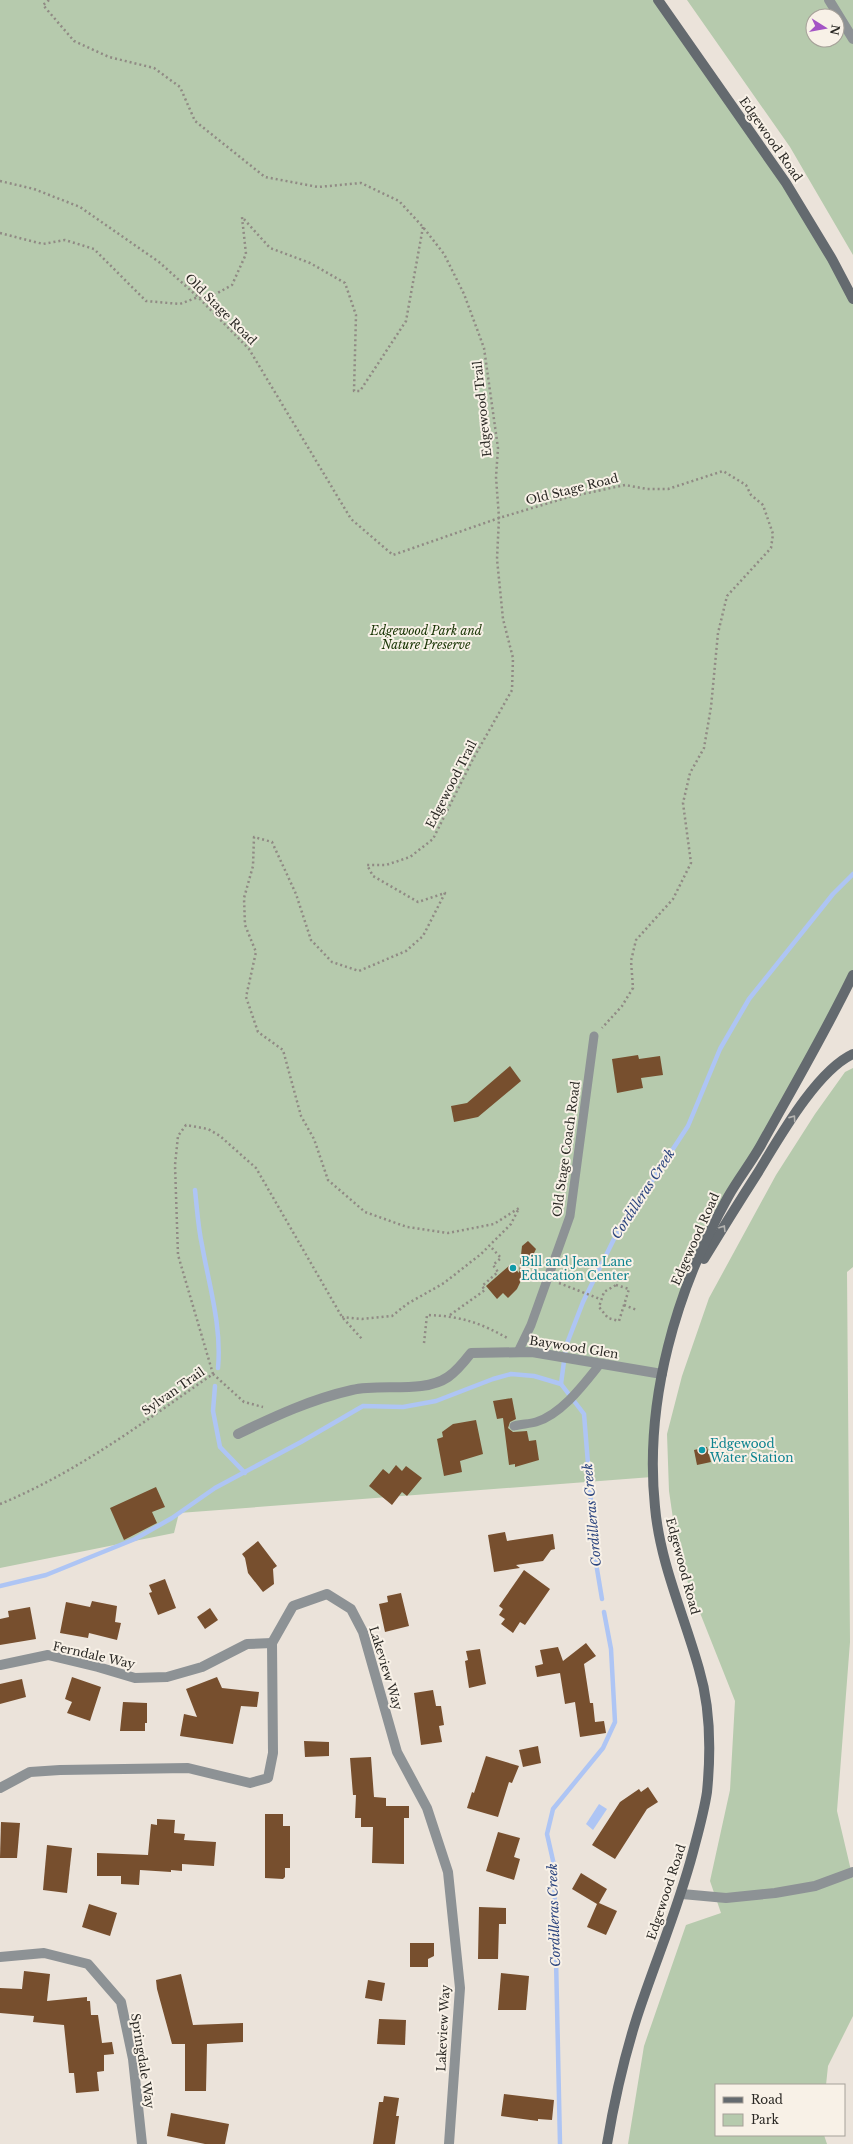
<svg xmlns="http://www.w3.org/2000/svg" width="853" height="2144" viewBox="0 0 853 2144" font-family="'Libre Baskerville',serif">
  <rect width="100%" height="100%" fill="#ebe3da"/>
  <g fill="#b6caad" fill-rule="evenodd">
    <path d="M0 0H658L786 183 853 299V975L705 1245 662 1374 652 1477 179 1513 174 1533 0 1568Z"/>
    <path d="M687 0H853V255L790 147ZM813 16H837V40H813Z"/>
    <path d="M853 1068V1267L847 1272 850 1642 837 1811 853 1879V2016L828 2066 826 2085H716V2135H824L827 2144H628L644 2046 686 1925 721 1913 710 1881 730 1790 735 1701 679 1560 669 1491 667 1434 682 1376 709 1298 776 1175 815 1114 845 1072Z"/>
  </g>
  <path fill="#aec5f4" d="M599 1804 607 1809 593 1830 586 1824Z"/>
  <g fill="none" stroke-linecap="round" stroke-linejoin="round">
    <g stroke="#aec5f4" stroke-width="4.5">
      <path d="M195 1190C197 1208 198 1227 202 1245 209 1285 222 1327 218 1368"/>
      <path d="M215 1386 213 1411 220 1447 245 1473"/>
      <path d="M0 1586 46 1575 135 1539 172 1518 215 1488 301 1442 363 1406 403 1407 436 1401 493 1379 511 1374 534 1376 561 1384"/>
      <path d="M602 1599 596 1563 584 1414 561 1384 566 1346 583 1302 614 1239 688 1126 720 1049 749 999 833 894 853 874"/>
      <path d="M560 2144 554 1865 547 1834 553 1809 603 1748 615 1722 611 1649 604 1612"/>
    </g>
  </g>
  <g fill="#774f2e">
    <path d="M638 1055 639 1059 660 1056 663 1075 641 1078 643 1088 617 1093 612 1059Z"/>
    <path d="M510 1066 521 1081 478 1117 454 1122 451 1106 467 1103Z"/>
    <path d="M528 1241 536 1249 517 1289 508 1298 503 1293 497 1299 486 1286 511 1264 519 1273 522 1246Z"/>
    <path d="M512 1398 516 1419 510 1422 508 1428 513 1432 527 1431 529 1441 536 1440 539 1460 515 1467V1464L509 1465 503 1418 497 1419 493 1401Z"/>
    <path d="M476 1420 483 1454 460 1461 462 1472 444 1476 437 1439 443 1437 442 1432 453 1424Z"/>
    <path d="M707 1447 711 1462 697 1465 694 1450Z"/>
    <path d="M396 1465 402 1471 406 1466 422 1478 407 1496 402 1492 392 1505 369 1486 383 1469 389 1474Z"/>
    <path d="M156 1487 165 1507 152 1512 157 1523 124 1540 110 1508Z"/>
    <path d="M505 1532 507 1541 553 1534 555 1549 551 1550 543 1561 516 1565 520 1568 494 1572 488 1535Z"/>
    <path d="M258 1541 277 1566 273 1569 274 1584 263 1592 248 1573 245 1558 242 1554Z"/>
    <path d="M524 1570 550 1589 525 1625 520 1622 513 1633 501 1624 505 1619 499 1615 503 1609 499 1606Z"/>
    <path d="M165 1579 176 1608 158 1615 149 1593 152 1592 149 1585Z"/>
    <path d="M401 1593 409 1626 385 1632 379 1604 388 1602 387 1596Z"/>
    <path d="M92 1601 117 1606 115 1622 121 1623 117 1640 89 1633 88 1638 60 1633 66 1602 90 1607Z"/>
    <path d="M30 1607 36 1639 0 1645V1619L9 1617 8 1611Z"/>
    <path d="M210 1608 218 1620 205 1629 197 1617Z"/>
    <path d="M586 1643 596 1656 584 1664 590 1703H593L595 1722 604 1721 606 1733 580 1737 575 1702 565 1704 560 1673 537 1677 535 1666 543 1664 540 1650 558 1647 563 1661Z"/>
    <path d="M480 1649 486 1684 469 1688 465 1661 468 1660 466 1651Z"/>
    <path d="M72 1677 101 1687 90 1721 67 1713 72 1702 65 1699Z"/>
    <path d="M217 1677 222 1688 259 1692 257 1707 241 1706 233 1744 180 1736 184 1714 197 1717 186 1689Z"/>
    <path d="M22 1679 26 1697 0 1704V1684Z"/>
    <path d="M433 1690 436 1706H441L444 1725 439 1726 442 1742 421 1745 414 1693Z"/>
    <path d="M123 1702 147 1703V1723H145V1731H120Z"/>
    <path d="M304 1741 329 1742V1756L305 1757Z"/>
    <path d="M538 1746 541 1763 523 1767 519 1750Z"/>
    <path d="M486 1756 519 1766 512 1783 509 1782 498 1817 467 1808 472 1792 474 1793Z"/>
    <path d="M371 1757 374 1797 386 1798V1806H409V1818H404V1864L372 1863 373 1827H361V1818H355L356 1795H353L350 1758Z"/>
    <path d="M648 1787 658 1802 647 1809 615 1859 592 1845 620 1802 639 1789 641 1792Z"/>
    <path d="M265 1814H283V1826H290V1868H285V1877L283 1879 265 1878Z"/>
    <path d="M157 1819 175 1820 174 1833 185 1834 184 1840 216 1842 214 1866 182 1864V1871L171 1870V1872L140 1870 139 1885 121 1884V1876H97V1853L148 1855 151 1824 157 1825Z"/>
    <path d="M1 1822 20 1823 17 1858H0Z"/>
    <path d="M498 1832 520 1838 514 1857 520 1859 514 1880 486 1871Z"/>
    <path d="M47 1845 72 1848 67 1893 43 1890Z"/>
    <path d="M581 1873 607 1889 599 1903 617 1911 606 1935 587 1927 597 1904 572 1889Z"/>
    <path d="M89 1904 117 1913 110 1936 82 1927Z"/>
    <path d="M479 1907 506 1908V1924H499L498 1959H478Z"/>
    <path d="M410 1943H434V1956L428 1959V1967H410Z"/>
    <path d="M24 1971 50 1974 47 2001 87 1997V2001H90L91 2015H98L102 2043 112 2042 114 2054 104 2055V2071L97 2072 99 2091 76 2093 74 2073H69L64 2025 33 2022 34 2016 0 2013V1988L22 1989Z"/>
    <path d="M501 1973 529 1976 526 2010H498Z"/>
    <path d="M181 1974 193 2025 243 2023V2042L207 2044 206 2091H185V2044H172L157 1989 156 1980Z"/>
    <path d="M368 1980 385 1983 382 2001 365 1998Z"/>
    <path d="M379 2019 406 2020 405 2045 377 2044Z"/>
    <path d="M504 2094 554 2100 552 2120 538 2119V2121L501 2116Z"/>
    <path d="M384 2096 399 2098 396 2116H399L395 2144H373L379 2102H383Z"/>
    <path d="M171 2113 229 2124 225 2144H205L167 2136Z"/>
  </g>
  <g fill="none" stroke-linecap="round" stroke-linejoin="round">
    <g stroke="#908a84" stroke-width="2.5" stroke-dasharray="2 3" stroke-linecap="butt">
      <path d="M49 0 43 5 74 41 109 57 154 68 180 87 195 121 265 177 318 187 361 183 399 201 423 227 444 254 464 294 484 348 498 448 496 477 499 518 497 559 503 619 513 658 512 690 473 759 433 839 410 857 386 865H367L373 876 418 902 445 893 423 936 406 951 359 971 332 962 311 940 296 894 272 842 254 837 253 866 244 898 245 925 256 952 246 997 258 1032 283 1050 301 1116 314 1139 328 1180 365 1212 407 1227 448 1233 494 1224 519 1208 511 1224 481 1254 444 1283 407 1304 392 1316 362 1319 342 1317"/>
      <path d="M0 181 34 189 80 207 159 262 198 297 249 349 351 519 393 555 499 518 569 497 625 485 647 489H668L723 471 746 485 751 495 763 505 773 534 771 548 727 596 718 633 711 707 704 748 690 773 683 803 691 863 673 899 636 940 631 961 633 988 622 1006 602 1028"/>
      <path d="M0 233 43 244 65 240 94 249 146 301 180 304 198 297 214 295 232 285 246 254 242 217 270 248 310 263 345 283 356 315 354 391H360L406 321 423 227"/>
      <path d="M559 1283 600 1299"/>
      <path d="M616 1285 629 1289 619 1321 608 1318 599 1307 604 1292Z"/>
      <path d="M624 1305 637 1310"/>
      <path d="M450 1315 485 1290 482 1286 498 1272 493 1265 501 1258 490 1246"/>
      <path d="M424 1343 427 1315C461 1316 481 1323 509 1339"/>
      <path d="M213 1374 178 1255 175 1165 178 1136 186 1125 208 1129 220 1136 256 1168 342 1317 362 1339"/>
      <path d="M0 1504C78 1472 145 1421 213 1374L244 1402 263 1407"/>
    </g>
    <g stroke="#8d9295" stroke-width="9">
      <path d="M518 1352 531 1325 570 1216 594 1036"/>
      <path d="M514 1426C521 1424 529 1424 536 1422 562 1414 584 1384 600 1364"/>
    </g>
    <g stroke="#8d9295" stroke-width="10">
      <path d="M829 0 853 39"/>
      <path d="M238 1434C275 1416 312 1399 352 1390 381 1383 423 1394 448 1377 457 1371 464 1362 471 1353L532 1352 662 1374"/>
      <path d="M0 1665 48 1655 98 1667 135 1678 167 1677 202 1667 247 1644 272 1643"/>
      <path d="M0 1788 30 1772 60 1770 188 1768 250 1783 268 1778 273 1753 272 1643 293 1606 327 1594 351 1609 363 1632 397 1752 427 1808 448 1872 460 1988 449 2144"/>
      <path d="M682 1894 726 1898 775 1893 815 1886 853 1872"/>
      <path d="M0 1957 44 1953 88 1964 121 2002 133 2059 142 2144"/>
    </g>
    <g stroke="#646a6f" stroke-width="10">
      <path d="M658 0 786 183 832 259 853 299"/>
      <path d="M704 1259C721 1231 739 1202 757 1174 778 1140 816 1071 853 1054"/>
      <path d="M607 2144C614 2102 624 2058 637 2017 655 1962 678 1909 693 1852 698 1833 704 1812 707 1792 711 1751 711 1709 699 1669 684 1615 660 1563 655 1507 644 1401 676 1290 728 1197 738 1179 751 1163 761 1145 792 1089 825 1033 853 975"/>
    </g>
  </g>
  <defs><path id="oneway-chevron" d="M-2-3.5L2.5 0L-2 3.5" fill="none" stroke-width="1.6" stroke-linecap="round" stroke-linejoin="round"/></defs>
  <g stroke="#b5b4b1">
    <use href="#oneway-chevron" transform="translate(793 1118) rotate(-55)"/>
    <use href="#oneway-chevron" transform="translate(723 1228) rotate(-58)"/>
  </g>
  <g fill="#0f9aa8" stroke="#f8f1e7" stroke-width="1.5">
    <circle cx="513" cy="1268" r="4"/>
    <circle cx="702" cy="1450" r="4"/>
  </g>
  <g text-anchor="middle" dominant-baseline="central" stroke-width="4" stroke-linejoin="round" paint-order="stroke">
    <g font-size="12" fill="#2a2824" stroke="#f8f1e7">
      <text transform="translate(771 139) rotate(55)">Edgewood Road</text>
      <text transform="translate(221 309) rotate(45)">Old Stage Road</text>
      <text transform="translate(482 409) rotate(-96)">Edgewood Trail</text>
      <text transform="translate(572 489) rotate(-14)">Old Stage Road</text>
      <text transform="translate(451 784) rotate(-63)">Edgewood Trail</text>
      <text transform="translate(566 1149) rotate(-82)">Old Stage Coach Road</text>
      <text transform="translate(695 1239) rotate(-66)">Edgewood Road</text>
      <text transform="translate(574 1347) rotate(9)">Baywood Glen</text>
      <text transform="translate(173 1391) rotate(-35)">Sylvan Trail</text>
      <text transform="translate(683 1566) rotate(75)">Edgewood Road</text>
      <text transform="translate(94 1655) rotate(13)">Ferndale Way</text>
      <text transform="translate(386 1668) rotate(73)">Lakeview Way</text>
      <text transform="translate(666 1892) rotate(-72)">Edgewood Road</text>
      <text transform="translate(443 2028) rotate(-87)">Lakeview Way</text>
      <text transform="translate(143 2061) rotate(81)">Springdale Way</text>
    </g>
    <g font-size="12" font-style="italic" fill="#183403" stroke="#f8f1e7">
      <text x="426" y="630">Edgewood Park and<tspan x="426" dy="14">Nature Preserve</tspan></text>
    </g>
    <g font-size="12" fill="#0d838f" stroke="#f8f1e7" text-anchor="start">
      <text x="521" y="1261">Bill and Jean Lane<tspan x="521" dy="14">Education Center</tspan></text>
      <text x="710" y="1443">Edgewood<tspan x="710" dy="14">Water Station</tspan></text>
    </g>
    <g font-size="13" font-style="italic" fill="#2c457f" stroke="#f8f1e7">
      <text transform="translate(643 1194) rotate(-57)">Cordilleras Creek</text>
      <text transform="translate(592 1515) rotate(-95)">Cordilleras Creek</text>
      <text transform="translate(554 1915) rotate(-92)">Cordilleras Creek</text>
    </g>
  </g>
  <rect x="715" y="2084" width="130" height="52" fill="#f8f1e7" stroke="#a6a199"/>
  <rect x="723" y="2097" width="20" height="6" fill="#646a6f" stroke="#a6a199"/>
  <text x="751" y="2104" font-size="12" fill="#2a2824">Road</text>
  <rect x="723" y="2114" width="20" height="12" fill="#b6caad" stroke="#a6a199"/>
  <text x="751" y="2124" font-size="12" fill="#2a2824">Park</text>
  <g transform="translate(825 28) rotate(101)"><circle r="19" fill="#f8f1e7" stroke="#a6a199"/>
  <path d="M0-3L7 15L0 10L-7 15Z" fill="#a454c5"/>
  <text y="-6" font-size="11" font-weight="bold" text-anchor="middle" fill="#2a2824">N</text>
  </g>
</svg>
